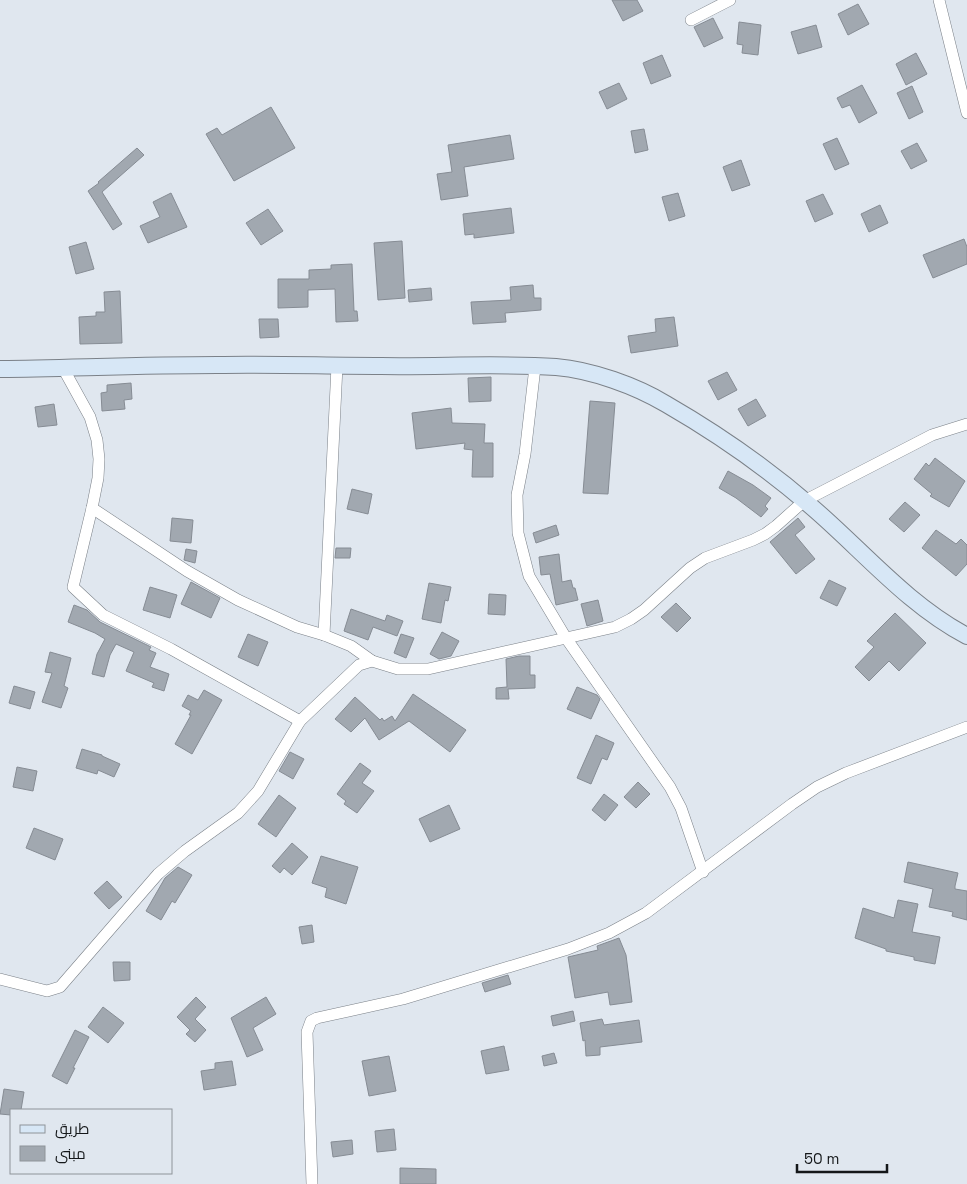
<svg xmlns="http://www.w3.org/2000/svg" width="967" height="1184" viewBox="0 0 967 1184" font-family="'Space Grotesk',Cairo,sans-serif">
  <rect width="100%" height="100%" fill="#e0e7ef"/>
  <g fill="#a1a8b0" stroke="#868c94">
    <path d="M612 0H637L643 11 623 21Z"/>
    <path d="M858 4 869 24 848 35 838 14Z"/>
    <path d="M713 18 723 38 704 47 694 27Z"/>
    <path d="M739 22 761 25 758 55 742 53 743 45 737 44Z"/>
    <path d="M816 25 822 47 798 54 791 32Z"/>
    <path d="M916 53 927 74 906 85 896 64Z"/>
    <path d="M662 55 671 76 651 84 643 63Z"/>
    <path d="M619 83 627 99 607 109 599 92Z"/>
    <path d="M862 85 877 113 859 123 850 105 842 108 837 98Z"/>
    <path d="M912 86 923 112 909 119 897 93Z"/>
    <path d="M271 107 295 148 234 181 206 134 217 128 222 135Z"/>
    <path d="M644 129 648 150 635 153 631 131Z"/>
    <path d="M510 135 514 159 464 167 468 196 441 200 437 174 452 172 448 145Z"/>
    <path d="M837 138 849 164 835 170 823 144Z"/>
    <path d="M917 143 927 161 911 169 901 151Z"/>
    <path d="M137 148 144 155 102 192 122 224 113 230 88 191 99 183 98 182Z"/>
    <path d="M741 160 750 185 732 191 723 167Z"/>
    <path d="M171 193 187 227 148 243 140 226 160 217 153 202Z"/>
    <path d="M678 193 685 216 669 221 662 197Z"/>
    <path d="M823 194 833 214 815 222 806 201Z"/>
    <path d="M880 205 888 223 869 232 861 214Z"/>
    <path d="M511 208 514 233 474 238V234L465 235 463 214Z"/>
    <path d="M268 209 283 231 261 245 246 223Z"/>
    <path d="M964 239 967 247V264L933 278 923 255Z"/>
    <path d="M402 241 405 298 378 300 374 243Z"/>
    <path d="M86 242 94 269 76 274 69 247Z"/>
    <path d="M352 264 354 311H357L358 321 336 322 335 289 308 290V307L278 308V279H309V270L331 269V265Z"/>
    <path d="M533 285 534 298H541V310L505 313 506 322 473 324 471 302 511 300 510 287Z"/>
    <path d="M431 288 432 300 409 302 408 290Z"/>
    <path d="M120 291 122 343 80 344 79 317 96 316V312H105L104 292Z"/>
    <path d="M674 317 678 346 631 353 628 336 656 332 655 319Z"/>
    <path d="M259 319H278L279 337 260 338Z"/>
    <path d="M727 372 737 390 718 400 708 381Z"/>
    <path d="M491 377V401L469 402 468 378Z"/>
    <path d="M131 383 132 399 124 400 125 409 102 411 101 393 107 392V385Z"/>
    <path d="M756 399 766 416 748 426 738 409Z"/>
    <path d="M590 401 615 403 608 494 583 493Z"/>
    <path d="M54 404 57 425 38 427 35 407Z"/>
    <path d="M451 408 452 423 485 424 484 443H493V477H472L473 450 464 449 465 443 416 449 412 413Z"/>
    <path d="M935 458 965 481 949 507 930 496 932 494 914 479 926 463 929 466Z"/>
    <path d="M728 471 753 485 771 498 765 506 768 509 761 517 736 498 719 488Z"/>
    <path d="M352 489 372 494 368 514 347 509Z"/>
    <path d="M905 502 920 515 904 532 889 519Z"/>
    <path d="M172 518 193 520 191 543 170 541Z"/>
    <path d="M798 518 805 527 795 535 815 559 796 574 770 542Z"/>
    <path d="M556 525 559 535 536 543 533 533Z"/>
    <path d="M936 530 956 544 961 539 967 545V564L956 576 922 548Z"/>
    <path d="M336 548H351L350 558H335Z"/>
    <path d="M186 549 197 551 195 563 184 560Z"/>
    <path d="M559 554 562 582 571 580 573 588H575L578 600 556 605 550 574 541 575 539 557Z"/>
    <path d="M829 580 846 588 837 606 820 598Z"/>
    <path d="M191 582 220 598 211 618 181 604Z"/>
    <path d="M429 583 451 587 448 601 445 600 441 623 422 619Z"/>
    <path d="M150 587 177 595 170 618 143 610Z"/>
    <path d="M489 594 506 595 505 615 488 614Z"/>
    <path d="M598 600 603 621 587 626 581 604Z"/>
    <path d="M676 603 691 618 677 632 661 617Z"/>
    <path d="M74 605 87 610 100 622 151 647 149 650 156 653 150 667 169 674 164 691 152 687 154 683 126 671 134 652 116 644 110 655 104 677 92 674 97 654 105 639 95 633 68 622Z"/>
    <path d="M351 609 385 621 387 615 403 621 397 636 373 627 368 640 344 631Z"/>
    <path d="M895 613 926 643 899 671 889 661 869 681 855 667 874 647 867 641Z"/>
    <path d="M442 632 459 641 451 656 439 659 430 654Z"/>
    <path d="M248 634 268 642 258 666 238 657Z"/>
    <path d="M401 634 414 638 406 658 394 653Z"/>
    <path d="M50 652 71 658 64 686 68 688 61 708 42 702 52 673 45 672Z"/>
    <path d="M519 656H530V675H535V688L508 689 509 699H496V688L507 687 506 659Z"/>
    <path d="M14 686 35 692 30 709 9 703Z"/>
    <path d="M577 687 597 695 600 699 591 719 567 709Z"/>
    <path d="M204 690 222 700 192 754 175 744 191 715H189L191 711 182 706 188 695 198 700Z"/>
    <path d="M413 694 466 730 450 752 409 721 379 740 365 718 351 732 335 719 355 697 380 720 382 718 384 721 392 716 395 721Z"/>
    <path d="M596 735 614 743 607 760 602 758 591 784 577 778Z"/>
    <path d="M82 749 102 755V756L120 764 114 777 98 770 97 774 76 768Z"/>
    <path d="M290 752 304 759 293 779 279 771Z"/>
    <path d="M360 763 371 771 362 783 374 791 357 813 344 804 346 801 337 794Z"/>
    <path d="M17 767 37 771 33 791 13 787Z"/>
    <path d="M638 782 650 794 636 808 624 797Z"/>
    <path d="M604 794 618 805 605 821 592 810Z"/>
    <path d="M279 795 296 808 276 837 258 824Z"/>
    <path d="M449 805 460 829 430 842 419 819Z"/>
    <path d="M34 828 63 839 55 860 26 848Z"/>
    <path d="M292 843 308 857 292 875 284 868 280 873 272 866Z"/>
    <path d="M321 856 358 867 346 904 325 897 327 888 312 883Z"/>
    <path d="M908 862 958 873 955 886V889L967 891V920L952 916 953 912 929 907 933 889 904 882Z"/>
    <path d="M178 867 192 875 175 903 172 901 161 920 146 911 165 878Z"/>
    <path d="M107 881 122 897 109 909 94 893Z"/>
    <path d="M898 900 918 904 912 932 940 937 935 964 914 960V957L886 951V949L855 938 863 908 894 918Z"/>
    <path d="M312 925 314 942 302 944 299 927Z"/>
    <path d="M619 938 626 955 632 1002 610 1005 608 992 575 998 568 957 598 950 597 946Z"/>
    <path d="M113 962H130V980L114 981Z"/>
    <path d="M508 975 511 984 485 992 482 983Z"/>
    <path d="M196 997 206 1007 195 1019 206 1030 195 1042 186 1034 190 1030 177 1017Z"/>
    <path d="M266 997 276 1014 253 1028 263 1050 247 1057 231 1018Z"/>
    <path d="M103 1007 124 1023 108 1043 88 1027Z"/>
    <path d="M573 1011 575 1021 553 1026 551 1016Z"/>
    <path d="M602 1019 604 1025 639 1020 642 1042 600 1047V1055L586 1056 585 1040 583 1041 580 1023Z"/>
    <path d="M75 1030 89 1037 73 1068H75L67 1084 52 1076Z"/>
    <path d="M504 1046 509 1070 486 1074 481 1051Z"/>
    <path d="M554 1053 557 1063 544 1066 542 1056Z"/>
    <path d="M389 1056 396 1091 369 1096 362 1061Z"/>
    <path d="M232 1061 236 1085 204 1090 201 1071 215 1069V1063Z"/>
    <path d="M4 1089 24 1092 21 1110H11V1115L0 1114Z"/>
    <path d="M394 1129 396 1150 377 1152 375 1131Z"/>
    <path d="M352 1140 353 1154 333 1157 331 1142Z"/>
    <path d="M400 1168 436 1169V1184H400Z"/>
  </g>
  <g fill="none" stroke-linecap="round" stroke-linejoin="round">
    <g stroke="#7b8188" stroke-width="12">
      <g id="street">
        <path d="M939 0 967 113"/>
        <path d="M691 20 730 0"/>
        <path d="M535 367 525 454 517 495 518 533 529 576 566 638 670 787 681 808 703 872"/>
        <path d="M63 368 90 417 97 440 99 459 98 478 92 508 73 587 103 615 171 649 300 721"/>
        <path d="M92 508 187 571 238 600 297 627 324 635 351 646 372 661"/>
        <path d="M324 635 337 366"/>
        <path d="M0 979 47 991 60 987 158 874 185 851 238 813 258 791 300 721 359 665 372 661 398 669H428L615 627 631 619 644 610 690 568 705 558 753 540 765 534 776 526 804 501 932 435 967 424"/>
        <path d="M312 1184 307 1032 311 1021 317 1018 403 999 568 949 609 933 646 913 792 804 817 787 846 773 967 727"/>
      </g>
    </g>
    <g stroke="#7b8188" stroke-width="18">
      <path id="secondary" d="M0 369C72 368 145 365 217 365 272 364 327 366 381 366 439 367 498 363 556 367 592 370 636 386 666 404 718 434 767 468 813 508 863 551 908 605 967 636"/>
    </g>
    <use href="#street" stroke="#fff" stroke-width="11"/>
    <use href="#secondary" stroke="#d7e7f6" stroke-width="16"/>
  </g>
  <rect x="10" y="1109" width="162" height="65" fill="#e0e7ef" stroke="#8e9499"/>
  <rect x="20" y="1125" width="25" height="8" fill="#d7e7f6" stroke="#8e9499"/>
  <text x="55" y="1134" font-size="15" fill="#141719">طريق</text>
  <rect x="20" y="1146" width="25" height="15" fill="#a1a8b0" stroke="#8e9499"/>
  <text x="55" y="1159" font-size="15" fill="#141719">مبنى</text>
  <path d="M797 1164v8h90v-8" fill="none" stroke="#141719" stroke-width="2.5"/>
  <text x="804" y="1164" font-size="15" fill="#141719" stroke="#e0e7ef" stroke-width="4" paint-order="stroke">50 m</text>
</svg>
